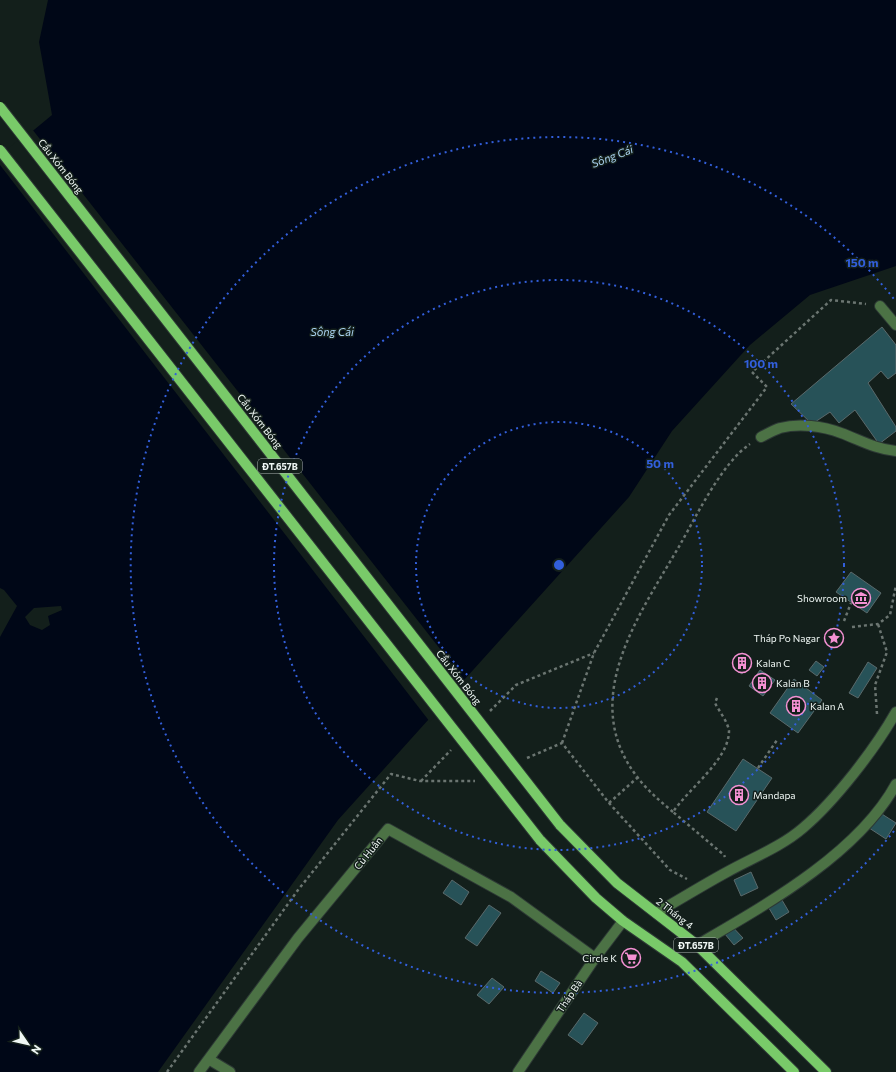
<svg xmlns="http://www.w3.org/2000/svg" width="896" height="1072" viewBox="0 0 896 1072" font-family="Commissioner,sans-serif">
  <rect width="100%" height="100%" fill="#131f1b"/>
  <path fill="#000717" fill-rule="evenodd" d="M48 0H896V266L810 295 750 345 672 431 629 497 338 820 158 1072H0V637L17 606 4 590 0 588V158L52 115 39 42ZM61 606 62 610 48 616 50 625 42 630 30 625 25 617 34 608Z"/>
  <path fill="#131f1b" d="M32 129 466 682 430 722 0 165V155Z"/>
  <g fill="#275258" stroke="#5a696b">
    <path d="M882 327 896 345V373L888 379 881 371 868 383 896 427V431L879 444 855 410 839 423 830 412 812 424 791 404Z"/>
    <path d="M851 572 881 593 867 613 836 592Z"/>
    <path d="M742 653 751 658 742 674 733 668Z"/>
    <path d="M816 661 824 667 817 676 809 670Z"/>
    <path d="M868 662 877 668 858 698 849 693Z"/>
    <path d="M760 670 775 680 763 696 749 686Z"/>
    <path d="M794 679 822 700 798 733 770 713Z"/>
    <path d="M743 759 772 778 736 831 707 812Z"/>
    <path d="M874 809 896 823 886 839 863 824Z"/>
    <path d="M751 872 758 888 741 896 734 880Z"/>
    <path d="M452 880 469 892 461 905 443 893Z"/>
    <path d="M779 895 789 912 776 920 766 903Z"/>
    <path d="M489 905 501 913 477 946 465 938Z"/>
    <path d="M727 921 743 938 734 945 720 928Z"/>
    <path d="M541 971 560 983 553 993 535 981Z"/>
    <path d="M492 978 504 987 489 1004 477 995Z"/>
    <path d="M584 1013 598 1023 582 1045 568 1035Z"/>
  </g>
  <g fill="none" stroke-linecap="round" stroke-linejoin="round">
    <g stroke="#2d3935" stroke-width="12">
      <g id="service">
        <path d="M880 306 896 325"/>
        <path d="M761 437C767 434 774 430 780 428 799 423 823 426 841 433 860 440 875 449 896 451"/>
        <path d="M656 913C679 900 703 885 727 872 752 858 781 847 803 828 835 801 875 749 896 712"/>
        <path d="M697 945C764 906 858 854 896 784"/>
      </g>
    </g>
    <g stroke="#2d3935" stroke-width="12">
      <g id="minor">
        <path d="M210 1060 230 1072"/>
        <path d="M199 1072 298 938 388 829 511 897 595 958"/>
        <path d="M518 1072 595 958 623 921"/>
      </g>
    </g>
    <g stroke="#2d3935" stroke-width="12">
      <g id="primary">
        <path d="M560 825 617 883 697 945 826 1072"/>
        <path d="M540 840 596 898 623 921 682 962 794 1072"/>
      </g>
    </g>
    <g stroke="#6b7571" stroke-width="2.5" stroke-dasharray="3 3" stroke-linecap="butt">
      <path d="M844 621 851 603"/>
      <path d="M852 627 878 624 890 615 896 585"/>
      <path d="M717 698 715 703C719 711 728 722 729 731 729 760 688 789 673 812L724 855 725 857"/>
      <path d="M490 711 516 685 594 653"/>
      <path d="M877 714 875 685 887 652 878 624"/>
      <path d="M562 743 594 653 669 515 767 387 752 372 831 300 866 304"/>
      <path d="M527 758 562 743 609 803 670 870 687 879"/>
      <path d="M758 768 777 740"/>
      <path d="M421 781 451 750"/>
      <path d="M609 803 637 778"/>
      <path d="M673 812C660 801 648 791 638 778 576 699 641 613 681 543 698 513 722 463 750 444"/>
      <path d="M167 1072 298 890 391 774 420 781H475"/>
    </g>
    <use href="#service" stroke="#4c7245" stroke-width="10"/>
    <use href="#minor" stroke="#4c7245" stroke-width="10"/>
    <use href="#primary" stroke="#79ca69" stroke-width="10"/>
    <g stroke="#2d3935" stroke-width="12" stroke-linecap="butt">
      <g id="primary-bridge">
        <path d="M0 107 560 825"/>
        <path d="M0 150 540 840"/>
      </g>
    </g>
    <use href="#primary-bridge" stroke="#79ca69" stroke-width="10"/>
  </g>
  <g fill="none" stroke="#325fdb" stroke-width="2" stroke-dasharray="2 4">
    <circle cx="559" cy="565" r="143"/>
    <circle cx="559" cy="565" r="285"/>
    <path d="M894 831A428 428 0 1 1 894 299"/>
  </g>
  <defs>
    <g id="museum-ring" transform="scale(1)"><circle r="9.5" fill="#131f1b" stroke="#f491d3" stroke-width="1.5"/><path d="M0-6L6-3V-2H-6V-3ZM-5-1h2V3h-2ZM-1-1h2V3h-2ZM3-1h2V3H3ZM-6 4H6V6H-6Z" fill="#f491d3"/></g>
    <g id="sight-ring" transform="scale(1)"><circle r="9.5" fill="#131f1b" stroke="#f491d3" stroke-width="1.5"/><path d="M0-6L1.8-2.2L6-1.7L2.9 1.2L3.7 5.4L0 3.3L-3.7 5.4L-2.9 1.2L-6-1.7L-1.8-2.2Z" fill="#f491d3"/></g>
    <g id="building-ring" transform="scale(1)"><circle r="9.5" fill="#131f1b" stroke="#f491d3" stroke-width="1.5"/><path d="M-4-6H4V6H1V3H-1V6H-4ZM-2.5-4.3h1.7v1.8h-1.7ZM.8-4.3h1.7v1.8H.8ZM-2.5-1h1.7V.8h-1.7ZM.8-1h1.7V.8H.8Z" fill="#f491d3"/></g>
    <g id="supermarket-ring" transform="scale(1)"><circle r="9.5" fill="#131f1b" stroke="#f491d3" stroke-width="1.5"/><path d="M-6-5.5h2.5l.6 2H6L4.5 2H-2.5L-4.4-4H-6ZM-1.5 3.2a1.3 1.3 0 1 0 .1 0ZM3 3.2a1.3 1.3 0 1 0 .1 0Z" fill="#f491d3"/></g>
  </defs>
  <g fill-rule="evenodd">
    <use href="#museum-ring" x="861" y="598"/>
    <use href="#sight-ring" x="834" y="638"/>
    <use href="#building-ring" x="742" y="663"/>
    <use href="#building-ring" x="762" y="683"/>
    <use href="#building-ring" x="796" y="706"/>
    <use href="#building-ring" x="739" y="795"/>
    <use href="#supermarket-ring" x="631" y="958"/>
  </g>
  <g text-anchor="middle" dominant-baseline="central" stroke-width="3" stroke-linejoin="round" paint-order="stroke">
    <g fill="#131f1b" stroke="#adb6b3" stroke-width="1">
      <rect x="258" y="459" width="44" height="14" rx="3"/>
      <rect x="674" y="938" width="44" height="14" rx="3"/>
    </g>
    <g font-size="9" font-weight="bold" fill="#eff7f4">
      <text x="280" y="466">ĐT.657B</text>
      <text x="696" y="945">ĐT.657B</text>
    </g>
    <g font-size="10" fill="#eff7f4" stroke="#131f1b">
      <text transform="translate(61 166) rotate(52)">Cầu Xóm Bóng</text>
      <text transform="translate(260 421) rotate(52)">Cầu Xóm Bóng</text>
      <text transform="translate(459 677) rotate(52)">Cầu Xóm Bóng</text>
      <text transform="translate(368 853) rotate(-51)">Cù Huân</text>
      <text transform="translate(675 913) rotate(38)">2 Tháng 4</text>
      <text transform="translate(569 996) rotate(-56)">Tháp Bà</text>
    </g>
    <g font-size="10" fill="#eff7f4" stroke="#131f1b" text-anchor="start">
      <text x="847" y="598" text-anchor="end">Showroom</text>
      <text x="820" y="638" text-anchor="end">Tháp Po Nagar</text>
      <text x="756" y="663">Kalan C</text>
      <text x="776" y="683">Kalan B</text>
      <text x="810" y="706">Kalan A</text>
      <text x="753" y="795">Mandapa</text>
      <text x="617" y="958" text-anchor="end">Circle K</text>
    </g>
    <g font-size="11" font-style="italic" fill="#abd3f2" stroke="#131f1b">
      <text transform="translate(612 156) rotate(-21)">Sông Cái</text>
      <text x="332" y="331">Sông Cái</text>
    </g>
  </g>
  <circle cx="559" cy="565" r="6" fill="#325fdb" stroke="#131f1b" stroke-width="2"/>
  <g font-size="12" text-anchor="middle" font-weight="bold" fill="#325fdb" stroke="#131f1b" stroke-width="3" stroke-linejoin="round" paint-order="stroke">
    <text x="862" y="267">150 m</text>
    <text x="761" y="368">100 m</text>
    <text x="660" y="468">50 m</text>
  </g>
  <g transform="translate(28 1044) rotate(124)" stroke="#131f1b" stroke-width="3" paint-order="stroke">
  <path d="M0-3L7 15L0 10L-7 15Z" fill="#eff7f4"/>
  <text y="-6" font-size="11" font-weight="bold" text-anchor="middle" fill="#eff7f4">N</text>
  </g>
</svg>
